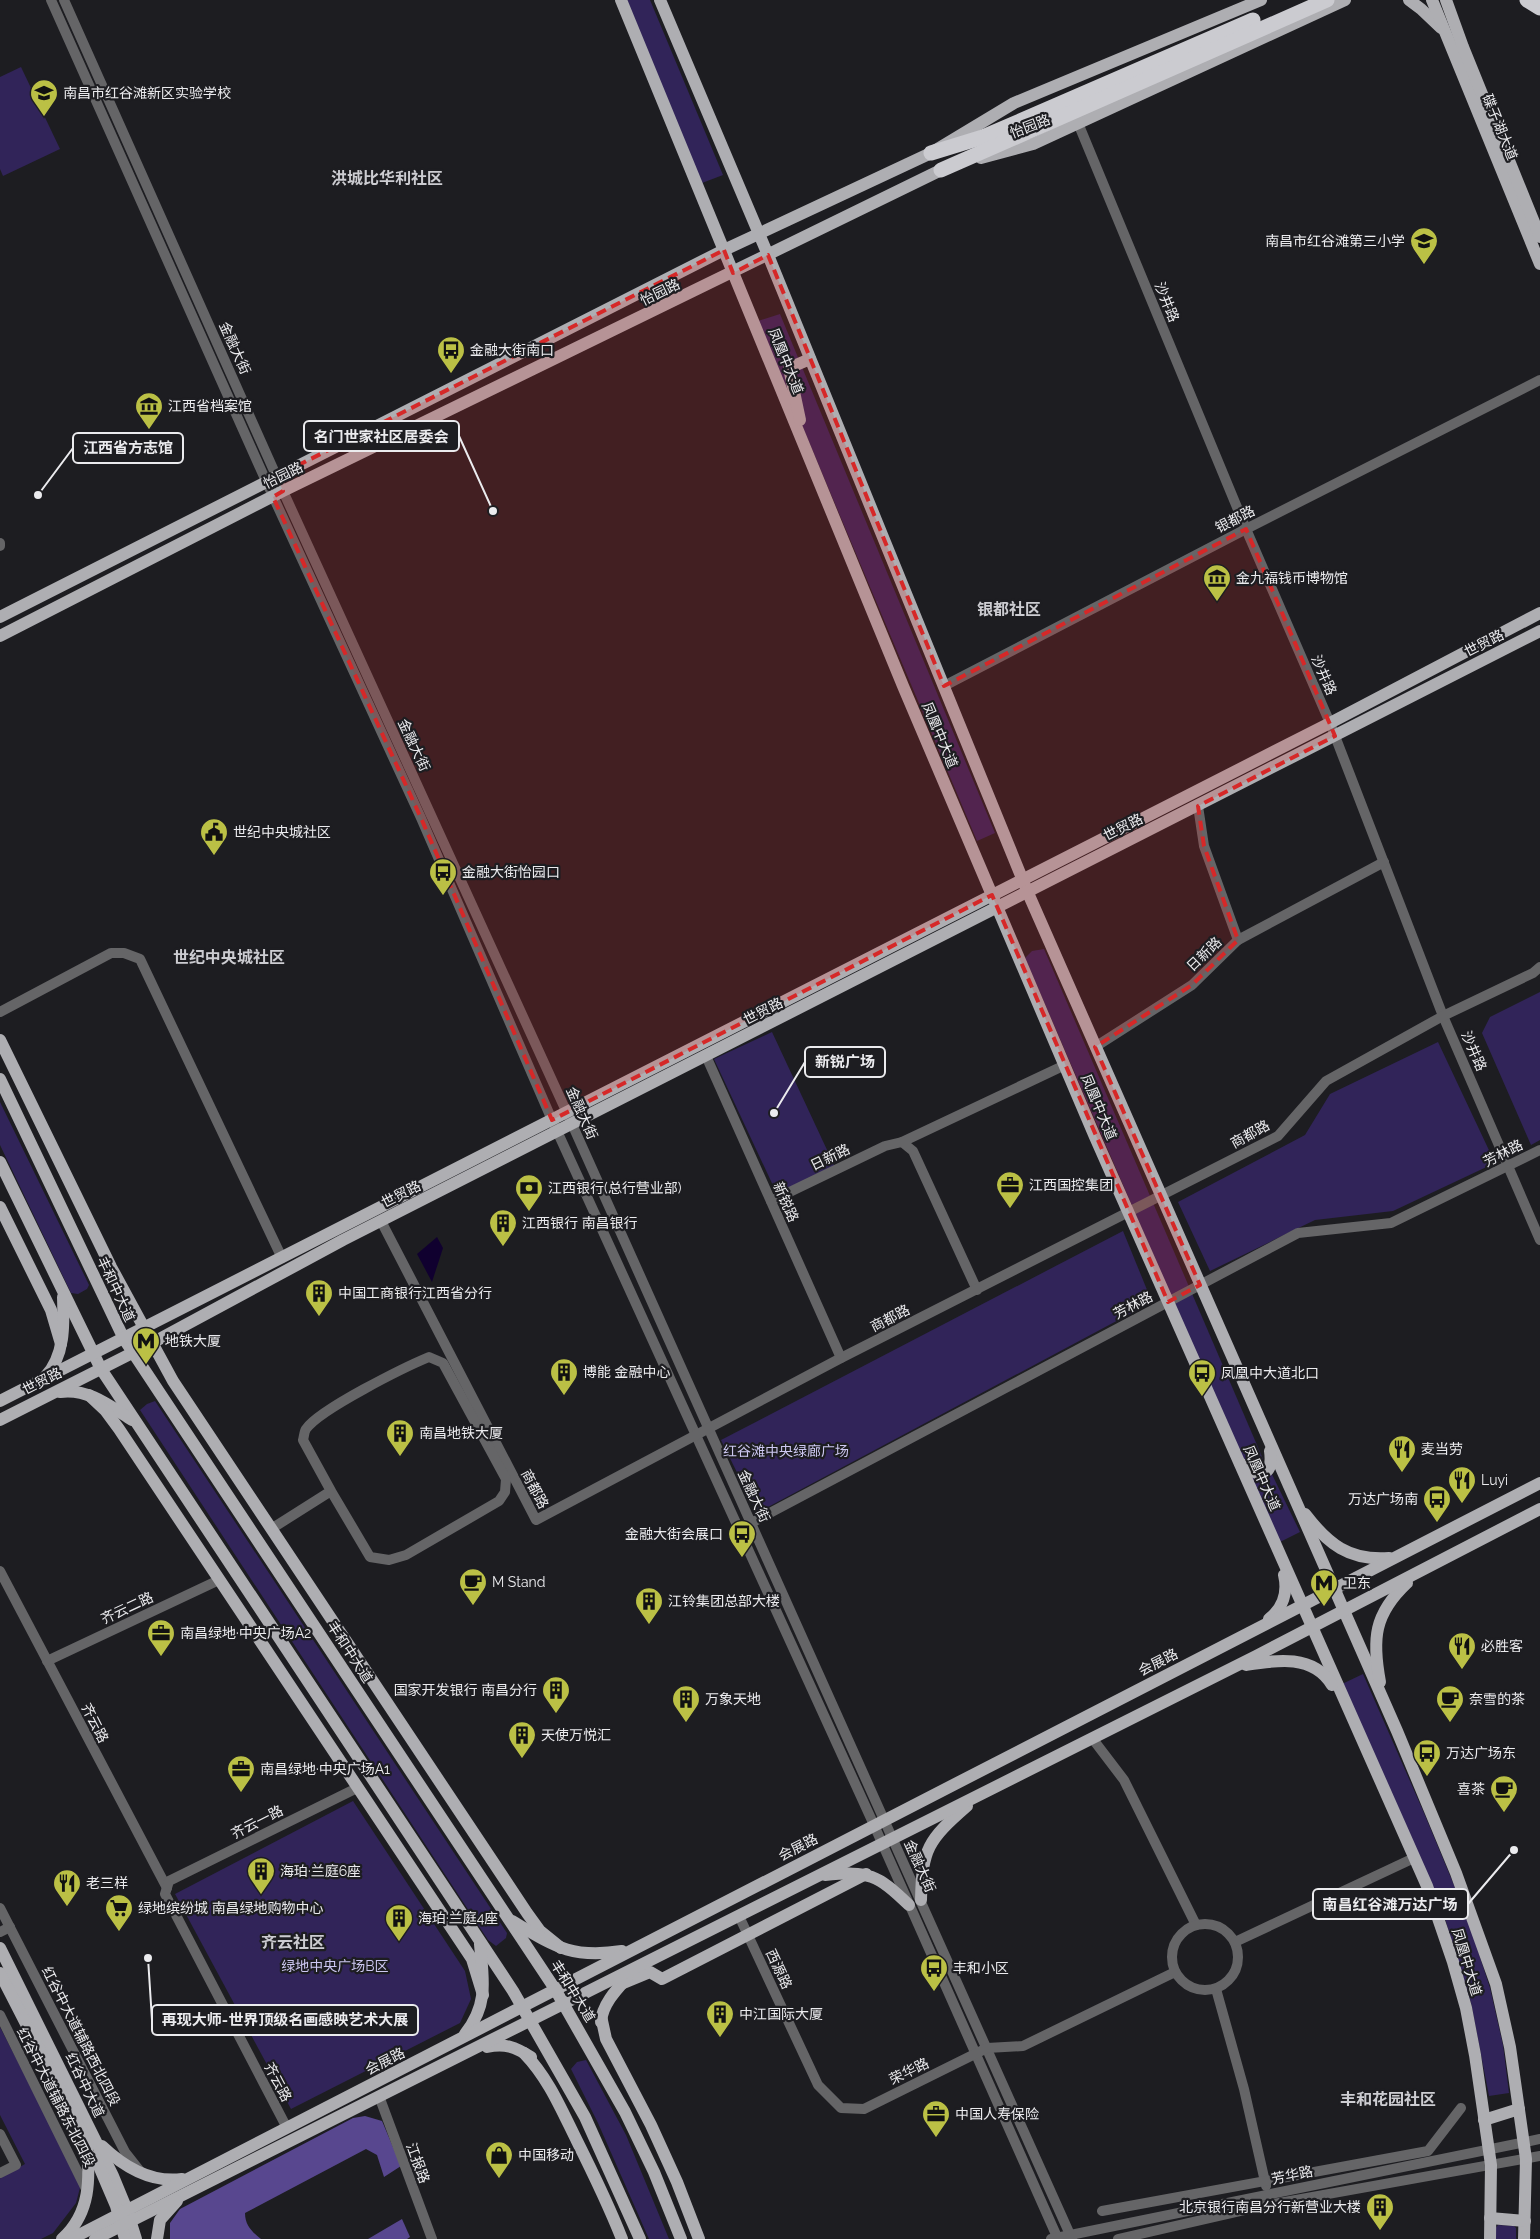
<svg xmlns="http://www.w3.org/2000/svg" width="1540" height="2239" viewBox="0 0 1540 2239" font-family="Raleway,'Noto Sans SC',sans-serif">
  <rect width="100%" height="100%" fill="#1d1d21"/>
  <g fill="#312459">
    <path d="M627 0H650L723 175 702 183Z"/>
    <path d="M21 67 60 149 3 176 0 169V77Z"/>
    <path d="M780 314 995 833 977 841 758 321Z"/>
    <path d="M1044 949 1263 1459 1245 1467 1025 958 1032 951Z"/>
    <path d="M1540 992V1140L1531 1145 1482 1033 1490 1017Z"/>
    <path d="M772 1032 835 1167 777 1194 714 1059Z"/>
    <path d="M1438 1042 1495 1163 1393 1211 1315 1220 1210 1271 1178 1202 1305 1135 1330 1094Z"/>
    <path d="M0 1102 89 1285 87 1289 78 1294 71 1293 0 1145Z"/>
    <path d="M1123 1231 1152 1302 757 1513 721 1440Z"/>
    <path d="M155 1401 507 1933 506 1938 496 1946 488 1940 140 1410 147 1404Z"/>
    <path d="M1267 1464 1300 1532 1280 1542 1246 1474Z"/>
    <path d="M1363 1674 1424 1813 1466 1914 1490 1988 1503 2045 1509 2093 1489 2096 1471 2003 1442 1909 1342 1684Z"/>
    <path d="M353 1801 465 1971 471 1999 460 2023 291 2109 175 1894Z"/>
    <path d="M0 2027 81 2184 76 2203 53 2233 41 2239H0V2178L25 2164 0 2115Z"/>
    <path d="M586 2060 626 2135 669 2239H649L598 2123 571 2069 577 2062Z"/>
    <path d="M1498 2225 1514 2226 1516 2228V2239H1494V2230Z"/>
  </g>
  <g fill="#58478f">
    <path d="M365 2116 382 2121 401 2166 384 2177 377 2155 366 2149 245 2213C245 2225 252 2232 261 2239H170V2223L180 2209 353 2118Z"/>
    <path d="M402 2219 410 2237 407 2239H368Z"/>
  </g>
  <path fill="#10002f" d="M437 1237 443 1248 432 1282 417 1254Z"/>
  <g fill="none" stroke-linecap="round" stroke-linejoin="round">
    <g stroke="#656567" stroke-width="10">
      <path d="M51 0 266 481 421 818 552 1120 874 1825 1058 2239"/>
      <path d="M64 0 283 491 572 1124 1072 2239"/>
      <path d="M1078 123 1246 529 1330 723 1443 1016 1540 1240"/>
      <path d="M0 543V546"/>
      <path d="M944 686 1246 529 1540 380"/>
      <path d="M1238 940 1384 862"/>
      <path d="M0 1012 111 953H124L140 959 282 1258"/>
      <path d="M1095 1047 1192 985 1238 940 1204 846 1198 806"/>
      <path d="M706 1056 841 1358"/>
      <path d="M902 1142 1065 1065"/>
      <path d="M771 1201 885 1146 902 1142 913 1151 977 1290"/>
      <path d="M381 1221 536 1520 841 1358 1278 1136 1326 1081 1443 1016 1533 973 1540 967"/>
      <path d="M751 1523 1298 1233 1391 1223 1540 1150"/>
      <path d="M271 1529 331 1491 370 1557 389 1560 406 1555 499 1501 505 1492 506 1479 443 1363 429 1357C405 1367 320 1409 306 1429 304 1432 304 1437 303 1440L331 1491"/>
      <path d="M0 1571 167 1888"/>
      <path d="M47 1661 219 1580"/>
      <path d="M1092 1738 1124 1780 1196 1925"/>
      <path d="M0 1908 125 2152 140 2171"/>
      <path d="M739 1916 818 2085 841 2108 864 2109 987 2048 1023 2046 1175 1972"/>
      <circle cx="1205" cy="1957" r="33"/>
      <path d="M0 1932 10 1927"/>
      <path d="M1235 1942 1414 1858"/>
      <path d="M1216 1989 1244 2089 1266 2186"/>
      <path d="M0 2015 87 2191"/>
      <path d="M379 2096 432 2239"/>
      <path d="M287 2128 165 1894 169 1881 357 1788"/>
      <path d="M0 2134 16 2165 0 2173"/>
      <path d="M1102 2211 1428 2151 1461 2108"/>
      <path d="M1051 2239 1540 2139"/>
      <path d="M1118 2239 1267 2205 1540 2156"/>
    </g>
    <g stroke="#aeaeb2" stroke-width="12">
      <path d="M621 0 903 686 1095 1137 1427 1886 1453 1962 1466 2008 1475 2055 1491 2165 1490 2239"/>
      <path d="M660 0 768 255 1028 893 1397 1731 1456 1873 1496 1984 1510 2047 1526 2159 1524 2239"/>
      <path d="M1409 0 1421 9 1441 28"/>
      <path d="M1432 0 1540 264"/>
      <path d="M1446 0 1463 47 1540 237"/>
      <path d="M981 158 1033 144 1345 0"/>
      <path d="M800 420 789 368 810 359"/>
      <path d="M0 617 724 250 931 153 1014 103 1261 0"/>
      <path d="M0 636 283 491 941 170 950 167"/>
      <path d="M0 1040 111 1267 173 1381 527 1913 540 1931 561 1948"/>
      <path d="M0 1079 124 1339 555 1989 625 2112 654 2172 681 2239"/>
      <path d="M0 1162 101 1369 513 1991 585 2117 640 2239"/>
      <path d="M0 1207 51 1310 61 1344"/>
      <path d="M45 1377C65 1356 64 1325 63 1297"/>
      <path d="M60 1392C88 1388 110 1406 132 1420"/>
      <path d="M89 1395 105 1410 119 1429 472 1959 483 1995"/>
      <path d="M0 1401 1330 723 1540 613"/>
      <path d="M0 1420 152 1343 343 1240 1540 631"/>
      <path d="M1240 1463C1257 1478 1274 1479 1270 1451"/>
      <path d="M1305 1514C1328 1544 1349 1561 1389 1558"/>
      <path d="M1269 1619C1283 1608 1288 1592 1284 1575"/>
      <path d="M1246 1665C1277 1660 1313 1654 1332 1685"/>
      <path d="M1380 1682C1372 1639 1374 1614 1407 1583"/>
      <path d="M825 1875C869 1871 877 1874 909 1905"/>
      <path d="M921 1900C922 1849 928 1840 967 1806"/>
      <path d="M512 1921C554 1946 571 1959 622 1951"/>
      <path d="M0 1948 113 2176 127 2210 136 2239"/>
      <path d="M0 1973 83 2135"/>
      <path d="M621 1984 650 1972 662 1979 866 1874"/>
      <path d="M601 2016 606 2039 651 2125 677 2182 699 2239"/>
      <path d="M601 2022C602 2005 616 1990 627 1978"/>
      <path d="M465 2034C489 2004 483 1979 480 1944"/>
      <path d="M487 2047C505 2043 515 2047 531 2057"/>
      <path d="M524 2053C549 2079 561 2109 577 2141 593 2173 609 2206 622 2239"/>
      <path d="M1484 2120 1519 2109"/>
      <path d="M102 2146C124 2167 151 2183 182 2179"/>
      <path d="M95 2157 116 2206 125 2239"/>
      <path d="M1490 2218 1525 2221"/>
      <path d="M62 2239C91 2213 90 2179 87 2142"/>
      <path d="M71 2239 1540 1483"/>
      <path d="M95 2239 1256 1656 1540 1509"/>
      <path d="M157 2239 160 2220 177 2201"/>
    </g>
    <g stroke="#cbcbd0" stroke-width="15">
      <path d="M1527 0 1540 8"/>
      <path d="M931 153 983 137 1253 20"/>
      <path d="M941 170 1327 0"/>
    </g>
  </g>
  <path fill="#d62828" fill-opacity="0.2" stroke="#d62828" stroke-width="4" stroke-dasharray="10 6" stroke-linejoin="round" d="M724 250 733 273 768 255 944 686 1246 529 1335 736 1198 806 1204 846 1238 940 1192 985 1095 1047 1200 1285 1168 1302 992 895 552 1120 421 818 273 497 283 491 277 476Z"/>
  <defs>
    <g id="school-pin" transform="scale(1.4375)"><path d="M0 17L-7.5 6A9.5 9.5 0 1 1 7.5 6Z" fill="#bbc045" stroke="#1d1d21"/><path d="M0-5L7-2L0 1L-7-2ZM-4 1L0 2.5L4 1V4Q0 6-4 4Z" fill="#111"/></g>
    <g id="bus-pin" transform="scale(1.4375)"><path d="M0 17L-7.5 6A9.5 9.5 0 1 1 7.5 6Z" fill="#bbc045" stroke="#1d1d21"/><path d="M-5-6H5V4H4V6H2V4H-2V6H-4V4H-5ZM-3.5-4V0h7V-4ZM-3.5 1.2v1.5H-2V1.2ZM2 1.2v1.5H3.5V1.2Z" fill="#111"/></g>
    <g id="museum-pin" transform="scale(1.4375)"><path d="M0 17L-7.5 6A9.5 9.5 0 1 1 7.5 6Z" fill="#bbc045" stroke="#1d1d21"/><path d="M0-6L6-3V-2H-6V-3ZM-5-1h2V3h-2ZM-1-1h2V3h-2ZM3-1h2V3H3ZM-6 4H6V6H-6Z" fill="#111"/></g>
    <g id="civic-pin" transform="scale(1.4375)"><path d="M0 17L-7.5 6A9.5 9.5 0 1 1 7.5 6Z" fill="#bbc045" stroke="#1d1d21"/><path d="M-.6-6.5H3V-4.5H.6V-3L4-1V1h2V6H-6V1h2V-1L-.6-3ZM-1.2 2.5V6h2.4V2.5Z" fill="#111"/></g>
    <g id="office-pin" transform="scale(1.4375)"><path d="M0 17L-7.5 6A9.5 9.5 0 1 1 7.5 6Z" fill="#bbc045" stroke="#1d1d21"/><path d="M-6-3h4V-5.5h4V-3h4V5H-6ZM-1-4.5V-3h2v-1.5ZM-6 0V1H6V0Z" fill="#111"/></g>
    <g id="bank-pin" transform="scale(1.4375)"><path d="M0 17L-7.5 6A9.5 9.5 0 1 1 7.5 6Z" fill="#bbc045" stroke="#1d1d21"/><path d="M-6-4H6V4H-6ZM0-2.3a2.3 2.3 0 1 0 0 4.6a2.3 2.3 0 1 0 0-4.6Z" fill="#111"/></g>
    <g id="building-pin" transform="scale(1.4375)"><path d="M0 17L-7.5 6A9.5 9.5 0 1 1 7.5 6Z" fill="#bbc045" stroke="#1d1d21"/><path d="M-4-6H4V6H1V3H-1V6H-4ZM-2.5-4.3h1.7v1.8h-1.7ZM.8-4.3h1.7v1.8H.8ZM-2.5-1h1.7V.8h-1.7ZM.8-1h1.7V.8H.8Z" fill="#111"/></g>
    <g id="metro-pin" transform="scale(1.4375)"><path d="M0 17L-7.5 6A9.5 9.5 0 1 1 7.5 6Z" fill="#bbc045" stroke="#1d1d21"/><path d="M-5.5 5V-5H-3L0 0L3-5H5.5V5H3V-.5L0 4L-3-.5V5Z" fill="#111"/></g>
    <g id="restaurant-pin" transform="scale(1.4375)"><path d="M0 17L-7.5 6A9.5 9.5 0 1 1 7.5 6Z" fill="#bbc045" stroke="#1d1d21"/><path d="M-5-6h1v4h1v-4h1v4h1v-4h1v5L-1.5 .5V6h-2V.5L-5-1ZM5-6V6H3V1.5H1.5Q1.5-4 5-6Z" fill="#111"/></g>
    <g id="cafe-pin" transform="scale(1.4375)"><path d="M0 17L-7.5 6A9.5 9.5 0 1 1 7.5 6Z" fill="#bbc045" stroke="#1d1d21"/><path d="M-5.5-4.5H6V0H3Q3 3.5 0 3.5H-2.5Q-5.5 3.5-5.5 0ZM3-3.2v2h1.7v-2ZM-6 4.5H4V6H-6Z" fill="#111"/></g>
    <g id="supermarket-pin" transform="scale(1.4375)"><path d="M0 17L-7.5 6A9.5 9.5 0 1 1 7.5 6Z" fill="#bbc045" stroke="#1d1d21"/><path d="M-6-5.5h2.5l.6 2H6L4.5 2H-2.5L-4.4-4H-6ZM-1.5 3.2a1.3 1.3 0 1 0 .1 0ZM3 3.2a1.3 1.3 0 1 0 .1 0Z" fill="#111"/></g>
    <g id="shop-pin" transform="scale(1.4375)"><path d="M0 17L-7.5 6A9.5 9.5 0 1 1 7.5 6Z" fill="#bbc045" stroke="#1d1d21"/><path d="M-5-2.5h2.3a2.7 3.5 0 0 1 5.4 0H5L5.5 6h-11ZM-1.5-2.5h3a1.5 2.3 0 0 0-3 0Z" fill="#111"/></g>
  </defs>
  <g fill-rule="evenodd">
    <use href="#school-pin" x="44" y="93"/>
    <use href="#school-pin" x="1424" y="241"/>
    <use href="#bus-pin" x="451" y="350"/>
    <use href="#museum-pin" x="149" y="406"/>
    <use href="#museum-pin" x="1217" y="578"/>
    <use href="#civic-pin" x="214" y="832"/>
    <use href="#bus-pin" x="443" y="872"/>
    <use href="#office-pin" x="1010" y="1185"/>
    <use href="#bank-pin" x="529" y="1188"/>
    <use href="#building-pin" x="503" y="1223"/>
    <use href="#building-pin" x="319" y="1293"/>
    <use href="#metro-pin" x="146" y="1341"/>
    <use href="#building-pin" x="564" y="1372"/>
    <use href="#bus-pin" x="1202" y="1373"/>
    <use href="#building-pin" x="400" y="1433"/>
    <use href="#restaurant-pin" x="1402" y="1449"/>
    <use href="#restaurant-pin" x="1462" y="1480"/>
    <use href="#bus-pin" x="1437" y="1499"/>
    <use href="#bus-pin" x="742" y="1534"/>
    <use href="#cafe-pin" x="473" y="1582"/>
    <use href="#metro-pin" x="1324" y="1583"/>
    <use href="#building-pin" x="649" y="1601"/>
    <use href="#office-pin" x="161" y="1633"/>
    <use href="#restaurant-pin" x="1462" y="1646"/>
    <use href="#building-pin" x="556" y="1690"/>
    <use href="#building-pin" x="686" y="1699"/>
    <use href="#cafe-pin" x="1450" y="1699"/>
    <use href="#building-pin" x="522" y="1735"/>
    <use href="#bus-pin" x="1427" y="1753"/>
    <use href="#office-pin" x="241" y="1769"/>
    <use href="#cafe-pin" x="1504" y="1789"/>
    <use href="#building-pin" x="261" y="1871"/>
    <use href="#restaurant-pin" x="67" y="1883"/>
    <use href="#supermarket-pin" x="119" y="1908"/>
    <use href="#building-pin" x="399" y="1918"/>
    <use href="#bus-pin" x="934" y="1968"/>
    <use href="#building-pin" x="720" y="2014"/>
    <use href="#office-pin" x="936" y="2114"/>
    <use href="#shop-pin" x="499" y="2155"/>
    <use href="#building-pin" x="1380" y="2207"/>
  </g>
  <g text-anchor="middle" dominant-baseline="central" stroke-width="4.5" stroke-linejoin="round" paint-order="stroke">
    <g font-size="14" fill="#ebebee" stroke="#1d1d21" text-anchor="start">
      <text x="63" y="93">南昌市红谷滩新区实验学校</text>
      <text x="1405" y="241" text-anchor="end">南昌市红谷滩第三小学</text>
      <text x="470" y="350">金融大街南口</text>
      <text x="168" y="406">江西省档案馆</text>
      <text x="1236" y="578">金九福钱币博物馆</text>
      <text x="233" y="832">世纪中央城社区</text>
      <text x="462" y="872">金融大街怡园口</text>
      <text x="1029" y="1185">江西国控集团</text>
      <text x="548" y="1188">江西银行(总行营业部)</text>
      <text x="522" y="1223">江西银行 南昌银行</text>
      <text x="338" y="1293">中国工商银行江西省分行</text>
      <text x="165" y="1341">地铁大厦</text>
      <text x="583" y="1372">博能 金融中心</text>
      <text x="1221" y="1373">凤凰中大道北口</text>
      <text x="419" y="1433">南昌地铁大厦</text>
      <text x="1421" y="1449">麦当劳</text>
      <text x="1481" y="1480">Luyi</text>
      <text x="1418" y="1499" text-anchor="end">万达广场南</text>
      <text x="723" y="1534" text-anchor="end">金融大街会展口</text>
      <text x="492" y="1582">M Stand</text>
      <text x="1343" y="1583">卫东</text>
      <text x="668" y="1601">江铃集团总部大楼</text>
      <text x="180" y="1633">南昌绿地·中央广场A2</text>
      <text x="1481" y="1646">必胜客</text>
      <text x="537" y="1690" text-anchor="end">国家开发银行 南昌分行</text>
      <text x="705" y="1699">万象天地</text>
      <text x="1469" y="1699">奈雪的茶</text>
      <text x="541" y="1735">天使万悦汇</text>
      <text x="1446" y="1753">万达广场东</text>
      <text x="260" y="1769">南昌绿地·中央广场A1</text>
      <text x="1485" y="1789" text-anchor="end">喜茶</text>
      <text x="280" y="1871">海珀·兰庭6座</text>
      <text x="86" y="1883">老三样</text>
      <text x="138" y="1908">绿地缤纷城 南昌绿地购物中心</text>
      <text x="418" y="1918">海珀·兰庭4座</text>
      <text x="953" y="1968">丰和小区</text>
      <text x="739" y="2014">中江国际大厦</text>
      <text x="955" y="2114">中国人寿保险</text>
      <text x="518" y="2155">中国移动</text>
      <text x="1361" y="2207" text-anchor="end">北京银行南昌分行新营业大楼</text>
    </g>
    <g font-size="14" fill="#ebebee" stroke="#1d1d21">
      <text transform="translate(1030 126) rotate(-21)">怡园路</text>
      <text transform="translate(1500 127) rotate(68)">碟子湖大道</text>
      <text transform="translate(660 292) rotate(-26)">怡园路</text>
      <text transform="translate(1167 302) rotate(68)">沙井路</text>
      <text transform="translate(235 348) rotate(66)">金融大街</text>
      <text transform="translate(786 361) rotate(68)">凤凰中大道</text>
      <text transform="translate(283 475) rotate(-26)">怡园路</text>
      <text transform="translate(1235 519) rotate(-27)">银都路</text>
      <text transform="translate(1484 643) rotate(-27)">世贸路</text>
      <text transform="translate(1324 675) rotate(66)">沙井路</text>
      <text transform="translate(940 735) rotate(67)">凤凰中大道</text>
      <text transform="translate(414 745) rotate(65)">金融大街</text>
      <text transform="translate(1123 827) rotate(-27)">世贸路</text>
      <text transform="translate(1204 954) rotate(-44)">日新路</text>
      <text transform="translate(763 1011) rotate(-27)">世贸路</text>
      <text transform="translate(1474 1051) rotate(66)">沙井路</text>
      <text transform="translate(1099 1107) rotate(67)">凤凰中大道</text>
      <text transform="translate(582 1113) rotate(66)">金融大街</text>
      <text transform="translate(1250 1134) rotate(-29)">商都路</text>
      <text transform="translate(1503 1153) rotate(-27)">芳林路</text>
      <text transform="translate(830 1157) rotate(-26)">日新路</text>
      <text transform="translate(401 1194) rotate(-27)">世贸路</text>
      <text transform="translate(786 1202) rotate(66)">新锐路</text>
      <text transform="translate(116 1289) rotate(65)">丰和中大道</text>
      <text transform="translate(1133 1305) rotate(-28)">芳林路</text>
      <text transform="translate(890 1318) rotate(-27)">商都路</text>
      <text transform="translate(42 1381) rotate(-27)">世贸路</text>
      <text transform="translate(1262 1478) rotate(66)">凤凰中大道</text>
      <text transform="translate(535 1489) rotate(62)">商都路</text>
      <text transform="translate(754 1496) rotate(65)">金融大街</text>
      <text transform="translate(127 1608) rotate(-25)">齐云二路</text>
      <text transform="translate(350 1652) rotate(57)">丰和中大道</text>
      <text transform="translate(1158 1662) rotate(-27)">会展路</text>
      <text transform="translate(95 1723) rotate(63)">齐云路</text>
      <text transform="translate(257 1822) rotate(-27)">齐云一路</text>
      <text transform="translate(798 1847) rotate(-27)">会展路</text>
      <text transform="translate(920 1866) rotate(66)">金融大街</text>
      <text transform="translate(1467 1962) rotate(73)">凤凰中大道</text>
      <text transform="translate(779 1969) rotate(65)">西源路</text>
      <text transform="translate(573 1991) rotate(58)">丰和中大道</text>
      <text transform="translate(81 2036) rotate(63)">红谷中大道辅路西北四段</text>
      <text transform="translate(385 2061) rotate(-27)">会展路</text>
      <text transform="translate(909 2071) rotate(-26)">荣华路</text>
      <text transform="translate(278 2082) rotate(62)">齐云路</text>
      <text transform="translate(85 2085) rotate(64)">红谷中大道</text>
      <text transform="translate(56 2097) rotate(63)">红谷中大道辅路东北四段</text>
      <text transform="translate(418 2163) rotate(70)">江报路</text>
      <text transform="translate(1292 2175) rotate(-12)">芳华路</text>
    </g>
    <g font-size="14" fill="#ccc7f0" stroke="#1d1d21">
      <text x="786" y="1451">红谷滩中央绿廊广场</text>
      <text x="335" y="1966">绿地中央广场B区</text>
    </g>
    <g font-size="16" font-weight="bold" fill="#ccccd1" stroke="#1d1d21">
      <text x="387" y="178">洪城比华利社区</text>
      <text x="1009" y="609">银都社区</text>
      <text x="229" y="957">世纪中央城社区</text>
      <text x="293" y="1942">齐云社区</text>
      <text x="1388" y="2099">丰和花园社区</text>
    </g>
  </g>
  <path fill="none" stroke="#ebebee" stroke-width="2" d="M493 511L459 436M38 495L73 448M774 1113L805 1062M1514 1850L1468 1904M148 1958L152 2020"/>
  <g fill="#ebebee" stroke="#1d1d21" stroke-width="2">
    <circle cx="493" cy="511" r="5"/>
    <circle cx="38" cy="495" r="5"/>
    <circle cx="774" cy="1113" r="5"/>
    <circle cx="1514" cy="1850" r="5"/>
    <circle cx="148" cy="1958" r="5"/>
  </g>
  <g fill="#1d1d21" stroke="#ebebee" stroke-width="2">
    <rect x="304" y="421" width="155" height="30" rx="5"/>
    <rect x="73" y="433" width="110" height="30" rx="5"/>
    <rect x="805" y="1047" width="80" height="30" rx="5"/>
    <rect x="1313" y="1889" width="155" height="30" rx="5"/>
    <rect x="152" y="2005" width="266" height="30" rx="5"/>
  </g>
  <g font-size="15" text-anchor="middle" font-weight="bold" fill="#ebebee">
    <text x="381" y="442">名门世家社区居委会</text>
    <text x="128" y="453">江西省方志馆</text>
    <text x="845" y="1067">新锐广场</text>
    <text x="1390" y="1910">南昌红谷滩万达广场</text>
    <text x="285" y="2025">再现大师-世界顶级名画感映艺术大展</text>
  </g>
</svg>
